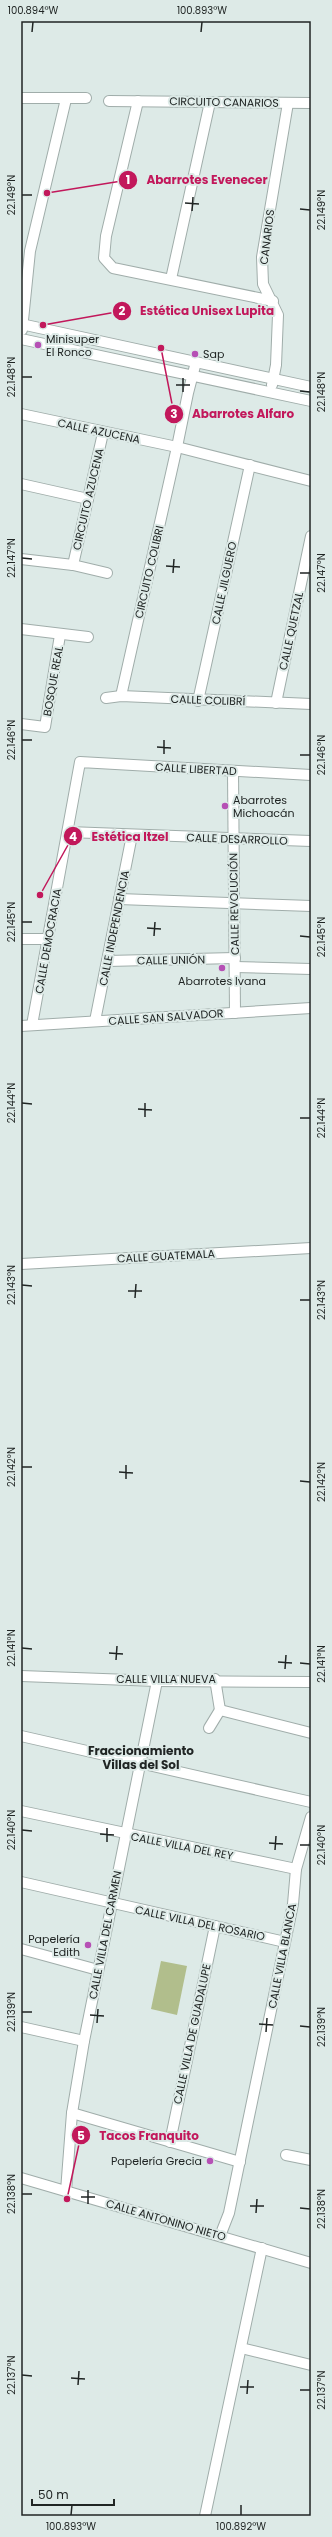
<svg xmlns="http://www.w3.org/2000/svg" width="332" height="2537" viewBox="0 0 332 2537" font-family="Poppins,sans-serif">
  <rect width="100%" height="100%" fill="#ddeae7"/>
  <path fill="#b1be8c" d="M161 1961 187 1966 177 2015 151 2009Z"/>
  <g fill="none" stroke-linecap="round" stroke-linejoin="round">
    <g stroke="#a0adaa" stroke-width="12">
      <g id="minor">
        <path d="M21 98H86"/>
        <path d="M109 101 311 103"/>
        <path d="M138 101 106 236 104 258 113 268 273 301"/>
        <path d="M171 279 210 102"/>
        <path d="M21 324 311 387"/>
        <path d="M22 330 30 251 66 99"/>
        <path d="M21 339 311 401"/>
        <path d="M272 385 276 365 278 315 263 284 262 257 288 103"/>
        <path d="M21 414 177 447 311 481"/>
        <path d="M21 484 88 499"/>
        <path d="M21 559 73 565 107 573"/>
        <path d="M73 565 103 433"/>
        <path d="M21 629 88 637"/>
        <path d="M121 696 177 447 188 393 196 362"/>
        <path d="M106 698 121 696 311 704"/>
        <path d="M198 701 250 465"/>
        <path d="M276 703 311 536"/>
        <path d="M21 724 45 727 60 635"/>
        <path d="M233 771 235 1013"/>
        <path d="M68 832 311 841"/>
        <path d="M119 899 311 906"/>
        <path d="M21 939H48"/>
        <path d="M107 961 235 958"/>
        <path d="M235 967 311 969"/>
        <path d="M95 1021 132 835"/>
        <path d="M32 1025 80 762 311 775"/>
        <path d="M21 1026 311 1008"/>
        <path d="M21 1264 311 1248"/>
        <path d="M21 1676 157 1681 311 1682"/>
        <path d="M215 1679 220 1710"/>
        <path d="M220 1710 311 1733"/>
        <path d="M209 1728 220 1710"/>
        <path d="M21 1736 311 1802"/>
        <path d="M21 1811 296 1869"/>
        <path d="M21 1882 285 1942"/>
        <path d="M21 1949 98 1970"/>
        <path d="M21 2027 84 2041"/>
        <path d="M72 2113 240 2162"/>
        <path d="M170 2142 215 1926"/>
        <path d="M286 2155 311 2160"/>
        <path d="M21 2178 311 2263"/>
        <path d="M66 2191 72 2113 84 2041 157 1681"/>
        <path d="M220 2236 229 2213 293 1904 296 1869 311 1817"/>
        <path d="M241 2348 311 2365"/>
        <path d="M205 2516 262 2248"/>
      </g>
    </g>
    <use href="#minor" stroke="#fff" stroke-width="10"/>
  </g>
  <path fill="none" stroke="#202524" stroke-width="1.5" d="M32 32 33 22M201 32 202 22M22 195H32M185 203 199 204M300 209 310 210M192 211 193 197M22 377H32M176 385H190M300 391 310 392M183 392V378M22 558 32 559M166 566 180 567M173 573 174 559M300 573H310M22 740H32M157 747 171 748M164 754V740M300 755H310M22 922H32M147 928 161 929M154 936 155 922M300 936 310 937M22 1103 32 1104M138 1109 152 1110M145 1117V1103M300 1118H310M22 1285 32 1286M128 1291H142M135 1298 136 1284M300 1300H310M22 1467H32M119 1472 133 1473M126 1479V1465M300 1481 310 1482M22 1648 32 1649M109 1653 123 1654M116 1660 117 1646M278 1662 292 1663M300 1663 310 1664M285 1669 286 1655M22 1830 32 1831M100 1834 114 1835M107 1842V1828M269 1843 283 1844M300 1845H310M275 1850 276 1836M22 2012H32M90 2015 104 2016M97 2023 98 2009M259 2024 273 2025M300 2026 310 2027M266 2032 267 2018M22 2194H32M81 2197H95M88 2204V2190M250 2206H264M300 2208 310 2209M256 2213 257 2199M22 2375 32 2376M71 2378 85 2379M78 2385 79 2371M240 2387H254M300 2390H310M247 2394 248 2380M71 2515 72 2505M241 2515V2505"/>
  <g fill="#b650b5" stroke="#ddeae7" stroke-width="1.5">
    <circle cx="38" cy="345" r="4"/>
    <circle cx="195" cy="354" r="4"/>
    <circle cx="225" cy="806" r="4"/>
    <circle cx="222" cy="968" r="4"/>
    <circle cx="88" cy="1945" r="4"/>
    <circle cx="210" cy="2161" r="4"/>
  </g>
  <g text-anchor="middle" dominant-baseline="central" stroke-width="4" stroke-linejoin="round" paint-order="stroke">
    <g font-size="11" fill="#202524" stroke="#ddeae7">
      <text transform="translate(224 102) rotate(1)">CIRCUITO CANARIOS</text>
      <text transform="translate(267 237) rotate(-83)">CANARIOS</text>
      <text transform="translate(99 431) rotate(12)">CALLE AZUCENA</text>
      <text transform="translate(88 499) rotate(-77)">CIRCUITO AZUCENA</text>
      <text transform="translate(149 572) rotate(-77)">CIRCUITO COLIBRI</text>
      <text transform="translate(224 583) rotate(-78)">CALLE JILGUERO</text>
      <text transform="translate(291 631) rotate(-78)">CALLE QUETZAL</text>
      <text transform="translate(53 681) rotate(-80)">BOSQUE REAL</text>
      <text transform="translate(208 700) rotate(2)">CALLE COLIBRÍ</text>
      <text transform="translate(196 769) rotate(3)">CALLE LIBERTAD</text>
      <text transform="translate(237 839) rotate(2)">CALLE DESARROLLO</text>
      <text transform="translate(234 904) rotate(-91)">CALLE REVOLUCIÓN</text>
      <text transform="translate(114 928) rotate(-79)">CALLE INDEPENDENCIA</text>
      <text transform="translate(48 941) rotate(-80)">CALLE DEMOCRACIA</text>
      <text transform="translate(171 960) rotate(-1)">CALLE UNIÓN</text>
      <text transform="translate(166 1017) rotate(-4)">CALLE SAN SALVADOR</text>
      <text transform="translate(166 1256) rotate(-3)">CALLE GUATEMALA</text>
      <text x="166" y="1679">CALLE VILLA NUEVA</text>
      <text transform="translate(182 1846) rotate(11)">CALLE VILLA DEL REY</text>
      <text transform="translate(200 1923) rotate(12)">CALLE VILLA DEL ROSARIO</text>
      <text transform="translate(105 1935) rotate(-79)">CALLE VILLA DEL CARMEN</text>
      <text transform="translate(282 1956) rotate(-79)">CALLE VILLA BLANCA</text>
      <text transform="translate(192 2034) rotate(-78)">CALLE VILLA DE GUADALUPE</text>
      <text transform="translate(166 2220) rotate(16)">CALLE ANTONINO NIETO</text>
    </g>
    <g font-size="11" fill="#202524" stroke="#ddeae7" text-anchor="start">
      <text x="46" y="339">Minisuper<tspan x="46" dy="13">El Ronco</tspan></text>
      <text x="203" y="354">Sap</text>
      <text x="233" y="800">Abarrotes<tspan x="233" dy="13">Michoacán</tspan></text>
      <text x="222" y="981" text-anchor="middle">Abarrotes Ivana</text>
      <text x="80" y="1939" text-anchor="end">Papelería<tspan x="80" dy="13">Edith</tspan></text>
      <text x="202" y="2161" text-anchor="end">Papelería Grecia</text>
    </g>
    <g font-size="12" font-weight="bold" fill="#202524" stroke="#ddeae7">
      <text x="141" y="1750">Fraccionamiento<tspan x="141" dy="14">Villas del Sol</tspan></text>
    </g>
  </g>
  <path fill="none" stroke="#c2185b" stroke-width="1.5" d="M47 193L128 180M43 325L122 311M161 348L174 414M40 895L73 836M67 2199L81 2135"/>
  <g fill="#c2185b" stroke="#ddeae7" stroke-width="1.5">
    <circle cx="47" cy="193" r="4"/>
    <circle cx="43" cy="325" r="4"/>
    <circle cx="161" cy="348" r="4"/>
    <circle cx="40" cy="895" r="4"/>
    <circle cx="67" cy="2199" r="4"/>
    <circle cx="128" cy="180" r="10"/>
    <circle cx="122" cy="311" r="10"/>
    <circle cx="174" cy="414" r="10"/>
    <circle cx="73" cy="836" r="10"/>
    <circle cx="81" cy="2135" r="10"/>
  </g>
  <g font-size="12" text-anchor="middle" font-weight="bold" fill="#fff">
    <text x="128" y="184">1</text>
    <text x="122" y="315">2</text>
    <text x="174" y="418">3</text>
    <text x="73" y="841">4</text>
    <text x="81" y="2140">5</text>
  </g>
  <g font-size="12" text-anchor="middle" font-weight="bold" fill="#c2185b" stroke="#ddeae7" stroke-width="4" stroke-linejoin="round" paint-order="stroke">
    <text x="207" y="184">Abarrotes Evenecer</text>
    <text x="207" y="315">Estética Unisex Lupita</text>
    <text x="243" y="418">Abarrotes Alfaro</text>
    <text x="130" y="841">Estética Itzel</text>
    <text x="149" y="2140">Tacos Franquito</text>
  </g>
  <rect width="332" height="2537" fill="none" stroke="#ddeae7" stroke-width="44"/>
  <path d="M32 2499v6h82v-6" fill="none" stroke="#202524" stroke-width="2"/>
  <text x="38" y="2499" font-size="12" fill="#202524" stroke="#ddeae7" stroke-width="3" paint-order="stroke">50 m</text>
  <rect x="22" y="22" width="288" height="2493" fill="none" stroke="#202524" stroke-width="1.5"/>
  <g font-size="10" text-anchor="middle" fill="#202524">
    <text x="33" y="14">100.894°W</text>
    <text x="202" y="14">100.893°W</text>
    <text transform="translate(11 195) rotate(-90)" y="4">22.149°N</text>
    <text transform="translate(321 210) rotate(-90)" y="4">22.149°N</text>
    <text transform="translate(11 377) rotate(-90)" y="4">22.148°N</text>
    <text transform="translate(321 392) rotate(-90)" y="4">22.148°N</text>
    <text transform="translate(11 558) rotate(-90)" y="4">22.147°N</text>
    <text transform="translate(321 573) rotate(-90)" y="4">22.147°N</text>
    <text transform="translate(11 740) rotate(-90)" y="4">22.146°N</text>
    <text transform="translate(321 755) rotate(-90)" y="4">22.146°N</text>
    <text transform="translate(11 922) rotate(-90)" y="4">22.145°N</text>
    <text transform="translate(321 937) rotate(-90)" y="4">22.145°N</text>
    <text transform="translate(11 1103) rotate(-90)" y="4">22.144°N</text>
    <text transform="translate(321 1118) rotate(-90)" y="4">22.144°N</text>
    <text transform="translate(11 1285) rotate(-90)" y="4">22.143°N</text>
    <text transform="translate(321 1300) rotate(-90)" y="4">22.143°N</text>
    <text transform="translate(11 1467) rotate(-90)" y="4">22.142°N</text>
    <text transform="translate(321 1482) rotate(-90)" y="4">22.142°N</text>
    <text transform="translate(11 1648) rotate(-90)" y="4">22.141°N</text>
    <text transform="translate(321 1664) rotate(-90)" y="4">22.141°N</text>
    <text transform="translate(11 1830) rotate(-90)" y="4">22.140°N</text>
    <text transform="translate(321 1845) rotate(-90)" y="4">22.140°N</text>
    <text transform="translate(11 2012) rotate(-90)" y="4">22.139°N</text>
    <text transform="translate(321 2027) rotate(-90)" y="4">22.139°N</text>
    <text transform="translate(11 2194) rotate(-90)" y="4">22.138°N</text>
    <text transform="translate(321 2209) rotate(-90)" y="4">22.138°N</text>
    <text transform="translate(11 2375) rotate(-90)" y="4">22.137°N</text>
    <text transform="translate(321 2390) rotate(-90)" y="4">22.137°N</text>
    <text x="71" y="2530">100.893°W</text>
    <text x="241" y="2530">100.892°W</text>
  </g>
</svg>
